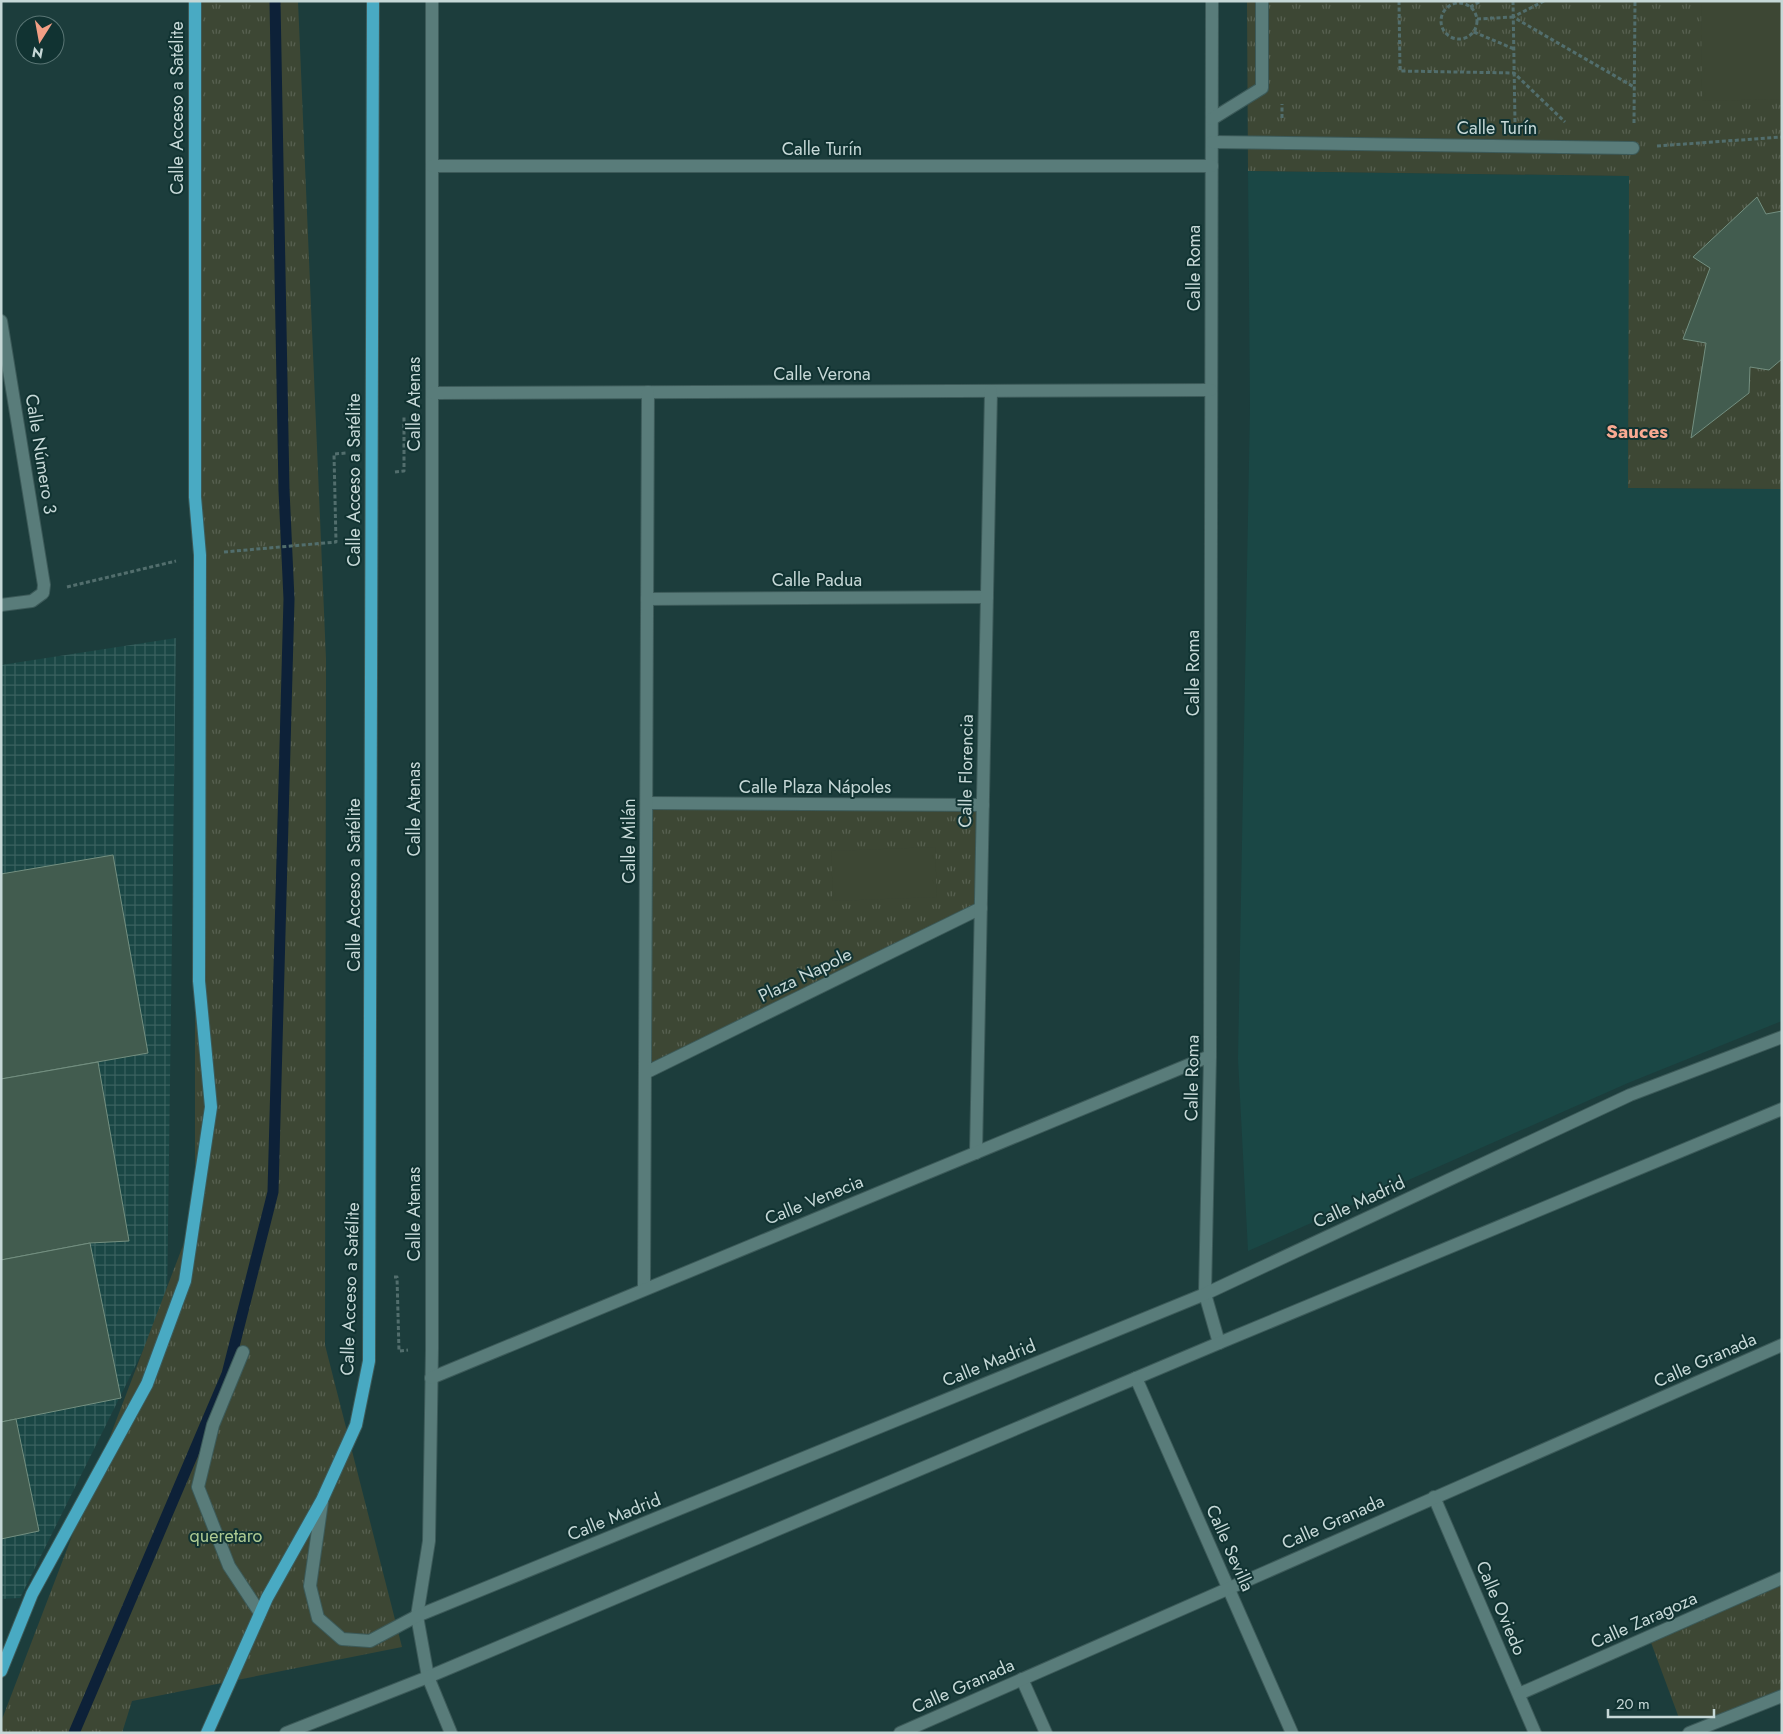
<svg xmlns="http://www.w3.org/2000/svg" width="1783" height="1734" viewBox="0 0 1783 1734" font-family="Jost,sans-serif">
  <defs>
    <pattern id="industrial-grid" width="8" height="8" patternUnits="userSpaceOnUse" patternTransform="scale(1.25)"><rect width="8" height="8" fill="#1a4745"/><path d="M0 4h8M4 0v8" fill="none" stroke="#3a615f"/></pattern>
    <pattern id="park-tufts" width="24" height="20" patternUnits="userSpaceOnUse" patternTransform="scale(1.25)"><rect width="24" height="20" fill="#3d4734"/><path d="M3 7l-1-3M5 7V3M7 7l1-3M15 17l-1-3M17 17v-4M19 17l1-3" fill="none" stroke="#586151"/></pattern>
  </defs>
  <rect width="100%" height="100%" fill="#1c3d3c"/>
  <path fill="#1a4745" d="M1248 171 1630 176 1628 488 1782 489V1021L1628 1083 1248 1251 1238 1059 1250 408Z"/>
  <path fill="url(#industrial-grid)" d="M176 638 167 1302 20 1598 1 1599V665Z"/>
  <g fill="url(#park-tufts)">
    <path d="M195 1H298L326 659 325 1345 402 1647 132 1701 122 1733H1V1722L195 1214Z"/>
    <path d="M1247 1H1782V489L1628 488 1629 176 1248 171Z"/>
    <path d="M647 803 983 805 981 908 645 1073Z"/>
    <path d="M1782 1579V1691L1711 1718H1679L1649 1637Z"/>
  </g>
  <g fill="#3d4734">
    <path d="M1701 1H1782V99L1702 101Z"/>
    <path d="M935 847 937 897 833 901 831 851Z"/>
  </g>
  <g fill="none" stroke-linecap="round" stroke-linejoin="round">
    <path stroke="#0d2138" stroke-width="11" d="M74 1733 227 1374 273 1192 289 599 284 490 275 1"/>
  </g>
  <g fill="#425c4f" stroke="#738f80">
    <path d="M1757 197 1766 214 1782 211V359L1769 370 1750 367 1749 393 1691 438 1706 343 1683 339 1710 268 1693 257Z"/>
    <path d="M113 855 148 1053 1 1079V874Z"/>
    <path d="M98 1062 129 1241 90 1243 1 1260V1079Z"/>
    <path d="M90 1243 121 1398 1 1422V1260Z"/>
    <path d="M16 1419 39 1531 1 1539V1422Z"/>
  </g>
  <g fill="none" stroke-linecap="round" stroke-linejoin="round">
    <g stroke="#3c5a59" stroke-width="14">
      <g id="minor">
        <path d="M432 1V1349L429 1541 417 1616 428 1677 451 1733"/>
        <path d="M1212 1 1210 1056 1205 1294 1219 1343"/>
        <path d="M1212 119 1262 88V1"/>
        <path d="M1212 142 1633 148"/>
        <path d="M432 166H1212"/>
        <path d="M1 321 44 585 43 593 32 601 1 605"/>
        <path d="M432 393 1211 390"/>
        <path d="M647 599 987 597"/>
        <path d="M647 803 983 805"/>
        <path d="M645 1073 981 908"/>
        <path d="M976 1153 991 391"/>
        <path d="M644 1289 648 392"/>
        <path d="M243 1352 213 1425 198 1487 229 1566 260 1613"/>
        <path d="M431 1378 1210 1056"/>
        <path d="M1136 1378 1292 1733"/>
        <path d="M1434 1497 1535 1733"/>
        <path d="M322 1502 310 1586 318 1618 342 1639 370 1641 417 1616 1205 1294 1630 1095 1782 1037"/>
        <path d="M1022 1679 1046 1733"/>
        <path d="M1519 1694 1782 1578"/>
        <path d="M286 1733 428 1677 1219 1343 1782 1109"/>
        <path d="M900 1733 1782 1345"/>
        <path d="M1689 1733 1782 1696"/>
      </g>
    </g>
    <g stroke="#3c5a59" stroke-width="14">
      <g id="major">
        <path d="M1 1671 32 1594 147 1384 185 1281 211 1107 199 981 200 555 195 497V1"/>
        <path d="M207 1733 267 1598 322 1500 356 1425 369 1361 373 1"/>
      </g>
    </g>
    <g stroke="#526e6d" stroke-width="3" stroke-dasharray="4 2.5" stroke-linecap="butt">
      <path d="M1399 1 1400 71 1514 73 1565 122"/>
      <path d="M1513 1 1515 123"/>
      <path d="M1544 1 1513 17 1634 87"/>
      <circle cx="1459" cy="21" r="18"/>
      <path d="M1470 7 1481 1"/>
      <path d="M1477 19 1513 17"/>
      <path d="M1474 32 1514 49"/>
      <path d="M1282 118V104"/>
      <path d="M1634 123 1635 1"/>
      <path d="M1657 146 1782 137"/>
      <path d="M395 472 404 471V416"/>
      <path d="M224 552 336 542 334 454 347 453"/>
      <path d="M67 587 176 561"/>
      <path d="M394 1277H397L399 1351 408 1350"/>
    </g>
    <use href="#minor" stroke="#597c7a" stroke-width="12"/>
    <use href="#major" stroke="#49aac3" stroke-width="12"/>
  </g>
  <g text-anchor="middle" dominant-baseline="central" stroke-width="4" stroke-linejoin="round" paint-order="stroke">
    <g font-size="18" fill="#c6d8d7" stroke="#113332">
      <text transform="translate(177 108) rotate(-90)">Calle Acceso a Satélite</text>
      <text x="1497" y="128">Calle Turín</text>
      <text x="822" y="149">Calle Turín</text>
      <text transform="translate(1194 268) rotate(-90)">Calle Roma</text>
      <text x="822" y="374">Calle Verona</text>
      <text transform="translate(414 404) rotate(-90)">Calle Atenas</text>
      <text transform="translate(41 454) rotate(81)">Calle Número 3</text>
      <text transform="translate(354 480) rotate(-90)">Calle Acceso a Satélite</text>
      <text x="817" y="580">Calle Padua</text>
      <text transform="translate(1193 673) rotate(-90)">Calle Roma</text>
      <text transform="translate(966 771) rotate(-89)">Calle Florencia</text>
      <text x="815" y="787">Calle Plaza Nápoles</text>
      <text transform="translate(414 809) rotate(-90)">Calle Atenas</text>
      <text transform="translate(629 841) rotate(-90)">Calle Milán</text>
      <text transform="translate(354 885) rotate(-90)">Calle Acceso a Satélite</text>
      <text transform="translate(805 975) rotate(-26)">Plaza Napole</text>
      <text transform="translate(1192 1078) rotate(-89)">Calle Roma</text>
      <text transform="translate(814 1200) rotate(-22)">Calle Venecia</text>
      <text transform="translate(1359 1202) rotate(-25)">Calle Madrid</text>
      <text transform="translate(414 1214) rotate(-90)">Calle Atenas</text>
      <text transform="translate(350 1289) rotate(-88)">Calle Acceso a Satélite</text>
      <text transform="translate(1705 1360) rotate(-24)">Calle Granada</text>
      <text transform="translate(989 1363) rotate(-22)">Calle Madrid</text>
      <text transform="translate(614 1517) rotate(-22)">Calle Madrid</text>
      <text transform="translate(1333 1522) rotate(-24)">Calle Granada</text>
      <text transform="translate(1230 1548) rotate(66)">Calle Sevilla</text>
      <text transform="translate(1501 1608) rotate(67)">Calle Oviedo</text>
      <text transform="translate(1644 1620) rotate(-24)">Calle Zaragoza</text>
      <text transform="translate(963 1686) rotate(-24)">Calle Granada</text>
    </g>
    <g font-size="18" fill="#aecb93" stroke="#113332">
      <text x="226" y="1536">queretaro</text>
    </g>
    <g font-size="19" font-weight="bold" fill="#f9aa92" stroke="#113332">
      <text x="1637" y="431">Sauces</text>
    </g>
  </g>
  <rect width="1783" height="1734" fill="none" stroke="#c6d8d7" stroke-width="5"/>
  <g transform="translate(40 40) rotate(191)"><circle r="24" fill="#113332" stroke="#597574"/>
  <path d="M0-4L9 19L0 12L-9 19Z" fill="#f39f85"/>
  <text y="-8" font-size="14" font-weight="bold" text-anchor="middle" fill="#c6d8d7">N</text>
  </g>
  <path d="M1608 1709v8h106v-8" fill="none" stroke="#c6d8d7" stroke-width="2.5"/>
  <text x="1616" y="1709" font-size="15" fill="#c6d8d7" stroke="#113332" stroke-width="4" paint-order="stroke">20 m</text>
</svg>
